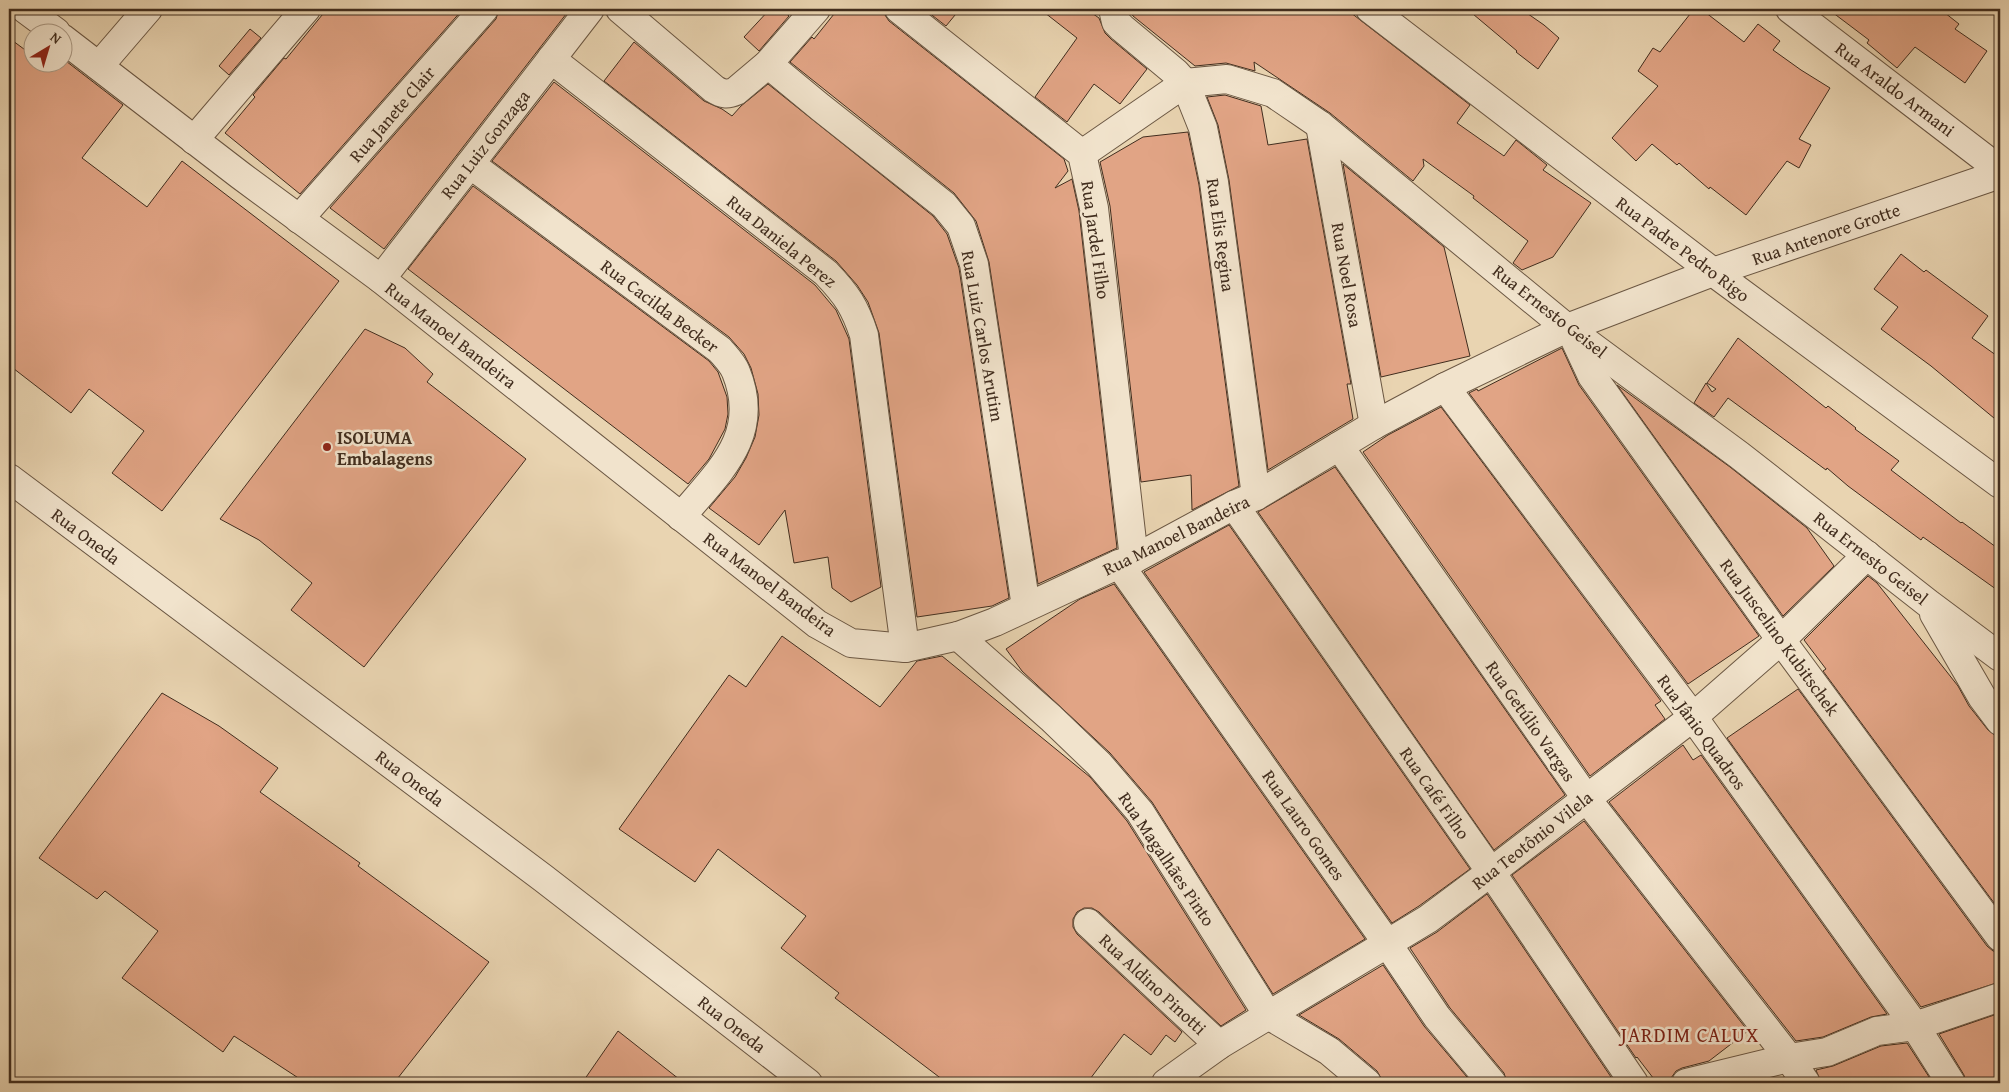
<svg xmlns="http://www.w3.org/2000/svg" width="2009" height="1092" viewBox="0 0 2009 1092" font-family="'Gentium Book Plus',serif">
  <rect width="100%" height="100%" fill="#e9d4b1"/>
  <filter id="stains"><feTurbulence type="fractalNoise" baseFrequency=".004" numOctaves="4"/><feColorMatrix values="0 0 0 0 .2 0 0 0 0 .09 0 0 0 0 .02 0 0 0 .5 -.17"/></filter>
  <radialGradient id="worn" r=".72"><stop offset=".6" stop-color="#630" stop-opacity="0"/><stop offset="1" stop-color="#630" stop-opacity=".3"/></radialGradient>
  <g fill="#e1a485" stroke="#412d1e">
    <path d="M327 9H463L300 194 225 133 255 97 253 95 284 58 286 59Z"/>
    <path d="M499 9H570L384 249 330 208 496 19Z"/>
    <path d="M770 9H781L789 16 759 51 744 37Z"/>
    <path d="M838 9H884L885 15 889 21 1064 159 1068 171 1055 188 1072 179 1079 211 1117 548 1038 584 989 262 976 221 954 193 790 62 812 37 814 39Z"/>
    <path d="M924 9H960L946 26Z"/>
    <path d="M1040 9H1086L1099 18 1105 33 1111 39 1147 69 1120 104 1094 84 1067 122 1035 97 1077 38Z"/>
    <path d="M1129 9H1346L1470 105 1457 123 1504 156 1516 140 1547 165 1543 170 1591 203 1553 257 1522 270 1513 263 1528 241 1473 198 1474 196 1423 159 1424 166 1413 181 1330 113 1254 62 1255 71 1226 63 1195 66 1133 16Z"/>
    <path d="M1467 9H1521L1544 25 1559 38 1538 69 1516 52 1517 51Z"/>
    <path d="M1694 9H1701L1744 42 1758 24 1780 41 1773 50 1801 70 1830 88 1799 139 1811 145 1799 168 1787 161 1746 215 1710 187 1709 189 1679 163 1677 165 1652 144 1636 161 1612 138 1658 86 1638 71 1653 48 1660 52Z"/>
    <path d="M1828 9H1940L1959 24 1955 29 1987 51 1965 83 1915 47 1897 68 1867 43 1869 40Z"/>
    <path d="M250 29 261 38 229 75 219 66Z"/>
    <path d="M9 38 32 55V62H42L50 68 54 62H62V58L123 105 82 158 147 207 182 161 339 281 162 511 112 473 144 431 89 389 71 413 9 365Z"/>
    <path d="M634 42 704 101 722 109 732 116 741 106 768 84 933 216 947 234 959 268 1009 598 992 606 917 617 879 333 868 302 857 285 836 261 604 81Z"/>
    <path d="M554 82 815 285 836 310 849 339 881 587 851 602 832 588 828 557 794 563 785 510 759 545 709 508 735 477 746 458 755 437 759 415 758 394 751 368 744 354 729 337 492 161Z"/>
    <path d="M1225 95 1261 106 1268 145 1307 139 1351 384H1347L1353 419 1268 470 1229 180 1218 125 1207 97Z"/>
    <path d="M1188 132 1199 185 1239 486 1192 510 1191 475 1141 482 1110 206 1100 162 1143 137Z"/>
    <path d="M1343 164 1444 247 1470 356 1381 377Z"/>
    <path d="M473 186 709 361 718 372 727 397 728 414 725 429 709 459 688 484 408 269Z"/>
    <path d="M1901 254 1924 272 1926 270 1988 316 1972 338 2000 358V423L1931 366 1881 329 1898 307 1874 289Z"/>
    <path d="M365 329 405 348 433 374 427 382 526 459 364 667 291 610 312 583 259 540 220 519Z"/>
    <path d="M1738 338 1826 408 1828 406 1856 428 1855 429 1899 461 1891 470 1961 523 1962 522 2000 550V592L1923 537 1921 540 1848 486 1827 468 1826 470 1728 398 1714 417 1694 403 1706 383 1712 392 1716 389 1707 383Z"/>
    <path d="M1562 348 1579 385 1759 636 1688 684 1469 393 1477 389 1478 391Z"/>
    <path d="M1617 385 1730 467 1807 528 1834 566 1783 616Z"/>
    <path d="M1441 407 1661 701 1655 705 1665 719 1590 776 1363 452 1388 435Z"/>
    <path d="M1335 467 1565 795 1494 850 1258 512Z"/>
    <path d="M1229 525 1470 869 1419 906 1392 923 1144 572Z"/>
    <path d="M1868 576 1877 583 1917 634 1958 686 1969 706 1988 730 1996 736 2000 741V911L1823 671 1826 669 1804 640Z"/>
    <path d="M1114 584 1365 939 1273 994 1152 802 1110 753 1022 671 1006 649 1080 599Z"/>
    <path d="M782 636 880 707 917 661 942 656 1090 777 1127 821 1246 1010 1221 1026 1099 912 1092 908H1084L1077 912 1073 919V927L1077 934 1182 1032 1175 1042 1166 1035 1151 1055 1124 1034 1087 1083H947L835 998 839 993 781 948 806 916 718 849 695 882 619 829 729 675 746 687Z"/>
    <path d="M1798 689 1987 946 1993 951 2000 952V982L1921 1007 1727 738Z"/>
    <path d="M162 693 219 726 278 768 260 792 360 863 358 866 489 962 394 1083H306L234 1036 223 1052 122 978 158 931 105 891 97 899 39 858Z"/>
    <path d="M1683 745 1693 760 1701 755 1887 1014 1871 1017 1823 1037 1796 1041 1609 802Z"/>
    <path d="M1584 821 1748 1031 1709 1061 1682 1068 1676 1071 1671 1078V1083H1657L1637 1057 1636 1058 1512 875Z"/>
    <path d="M1487 894 1611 1077 1602 1083H1507L1504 1073 1450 1008 1410 948 1437 932Z"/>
    <path d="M1383 965 1424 1026 1472 1083H1387L1382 1080 1377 1071 1339 1039 1299 1015Z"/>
    <path d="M2000 1013V1083H1966L1964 1075 1939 1034Z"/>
    <path d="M618 1031 684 1083H582Z"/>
    <path d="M1907 1043 1933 1083H1821L1816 1070 1833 1066 1881 1046Z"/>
  </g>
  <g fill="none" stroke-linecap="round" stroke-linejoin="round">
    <g stroke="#6b5743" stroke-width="30">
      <g id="minor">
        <path d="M25 9 56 32"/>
        <path d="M620 9 714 89C722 94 727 95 736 91L768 64 816 9"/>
        <path d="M899 9 1082 154 1094 208 1134 559"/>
        <path d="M1113 9 1116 22 1122 28 1176 73 1185 83 1203 128 1214 182 1256 496"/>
        <path d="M1370 9 1713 272 2000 484"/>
        <path d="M1790 9 2000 170"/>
        <path d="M62 38 240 175 381 279 817 624 851 643 905 648 958 636 995 622 1119 564 1134 559 1234 505 1256 496 1374 425 1445 387 1567 328 1713 272 2000 174"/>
        <path d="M551 59 826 273C847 295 855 307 864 335L905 648"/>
        <path d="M768 64 820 107 944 205 961 226 974 264 1026 607"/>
        <path d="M99 66 148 9"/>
        <path d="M1320 125 1374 425"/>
        <path d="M194 140 306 9"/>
        <path d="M1082 154 1185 83 1227 79 1273 93 1320 125 1567 328 1739 455 1929 604 2000 657"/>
        <path d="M470 164 720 350C725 356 733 364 736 372 762 436 718 472 681 517"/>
        <path d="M299 219 484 9"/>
        <path d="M381 279 590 9"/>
        <path d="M1571 331 1592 376 1781 640 2000 937"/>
        <path d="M1445 387 1693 717 1915 1026 1951 1083"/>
        <path d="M1339 446 1586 798 1789 1058 1806 1083"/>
        <path d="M9 478 543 878 808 1083"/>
        <path d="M1234 505 1491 872 1634 1083"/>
        <path d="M1119 564 1387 943 1437 1017 1492 1083"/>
        <path d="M1934 614 1982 697 2000 721"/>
        <path d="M958 636 1051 718 1099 764 1140 812 1268 1015 1329 1051 1367 1083"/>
        <path d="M1088 923 1219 1045"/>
        <path d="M1166 1083 1219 1045 1428 919 1491 872 1693 717 1781 640 1867 555"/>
        <path d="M1686 1083 1789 1058 1827 1052 1877 1031 1915 1026 2000 997"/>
      </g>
    </g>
    <use href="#minor" stroke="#f1e3cc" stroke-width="28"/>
  </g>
  <circle fill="#8f2418" stroke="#f1e3cc" stroke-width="2" cx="327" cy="447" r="5"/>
  <g text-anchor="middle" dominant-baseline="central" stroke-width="5" stroke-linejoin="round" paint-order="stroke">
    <g font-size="18" fill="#412d1e" stroke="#f1e3cc">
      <text transform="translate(1895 89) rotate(37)">Rua Araldo Armani</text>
      <text transform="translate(392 114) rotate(-49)">Rua Janete Clair</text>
      <text transform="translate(485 144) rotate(-52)">Rua Luiz Gonzaga</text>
      <text transform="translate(1826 234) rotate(-19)">Rua Antenore Grotte</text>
      <text transform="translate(1221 235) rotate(82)">Rua Elis Regina</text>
      <text transform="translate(1096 240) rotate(82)">Rua Jardel Filho</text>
      <text transform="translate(782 241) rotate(39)">Rua Daniela Perez</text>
      <text transform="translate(1683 249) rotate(37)">Rua Padre Pedro Rigo</text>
      <text transform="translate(1347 275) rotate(80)">Rua Noel Rosa</text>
      <text transform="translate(660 306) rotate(37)">Rua Cacilda Becker</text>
      <text transform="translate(1550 311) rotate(38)">Rua Ernesto Geisel</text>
      <text transform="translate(451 335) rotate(38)">Rua Manoel Bandeira</text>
      <text transform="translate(983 336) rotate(80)">Rua Luiz Carlos Arutim</text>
      <text transform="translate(1176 535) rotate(-26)">Rua Manoel Bandeira</text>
      <text transform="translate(86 536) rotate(37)">Rua Oneda</text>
      <text transform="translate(1871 558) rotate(38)">Rua Ernesto Geisel</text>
      <text transform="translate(770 584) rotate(37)">Rua Manoel Bandeira</text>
      <text transform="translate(1780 637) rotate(54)">Rua Juscelino Kubitschek</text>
      <text transform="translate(1531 721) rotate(55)">Rua Getúlio Vargas</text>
      <text transform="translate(1702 732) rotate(54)">Rua Jânio Quadros</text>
      <text transform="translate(410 778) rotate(37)">Rua Oneda</text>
      <text transform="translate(1435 793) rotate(55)">Rua Café Filho</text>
      <text transform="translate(1304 825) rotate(55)">Rua Lauro Gomes</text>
      <text transform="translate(1532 840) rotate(-38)">Rua Teotônio Vilela</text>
      <text transform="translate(1167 859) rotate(56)">Rua Magalhães Pinto</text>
      <text transform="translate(1153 984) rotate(43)">Rua Aldino Pinotti</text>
      <text transform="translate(732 1024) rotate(38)">Rua Oneda</text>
    </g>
    <g font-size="18" font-weight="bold" fill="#412d1e" stroke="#f1e3cc" text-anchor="start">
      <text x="337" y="437">ISOLUMA<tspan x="337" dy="21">Embalagens</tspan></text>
    </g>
    <g font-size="20" letter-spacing="1" fill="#7a1f14" stroke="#f1e3cc">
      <text x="1690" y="1034">JARDIM CALUX</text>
    </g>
  </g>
  <rect width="2009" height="1092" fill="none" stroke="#e9d4b1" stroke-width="30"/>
  <rect x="10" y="10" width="1989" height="1072" fill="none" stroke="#412d1e" stroke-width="2.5"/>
  <rect x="15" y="15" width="1979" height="1062" fill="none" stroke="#412d1e"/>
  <g transform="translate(48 48) rotate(38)"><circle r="24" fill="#f1e3cc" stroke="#ab9a86"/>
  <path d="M0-4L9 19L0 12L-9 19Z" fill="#8f2418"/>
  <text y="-8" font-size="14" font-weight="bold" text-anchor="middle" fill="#412d1e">N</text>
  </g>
  <rect width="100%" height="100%" filter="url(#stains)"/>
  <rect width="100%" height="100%" fill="url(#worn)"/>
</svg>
